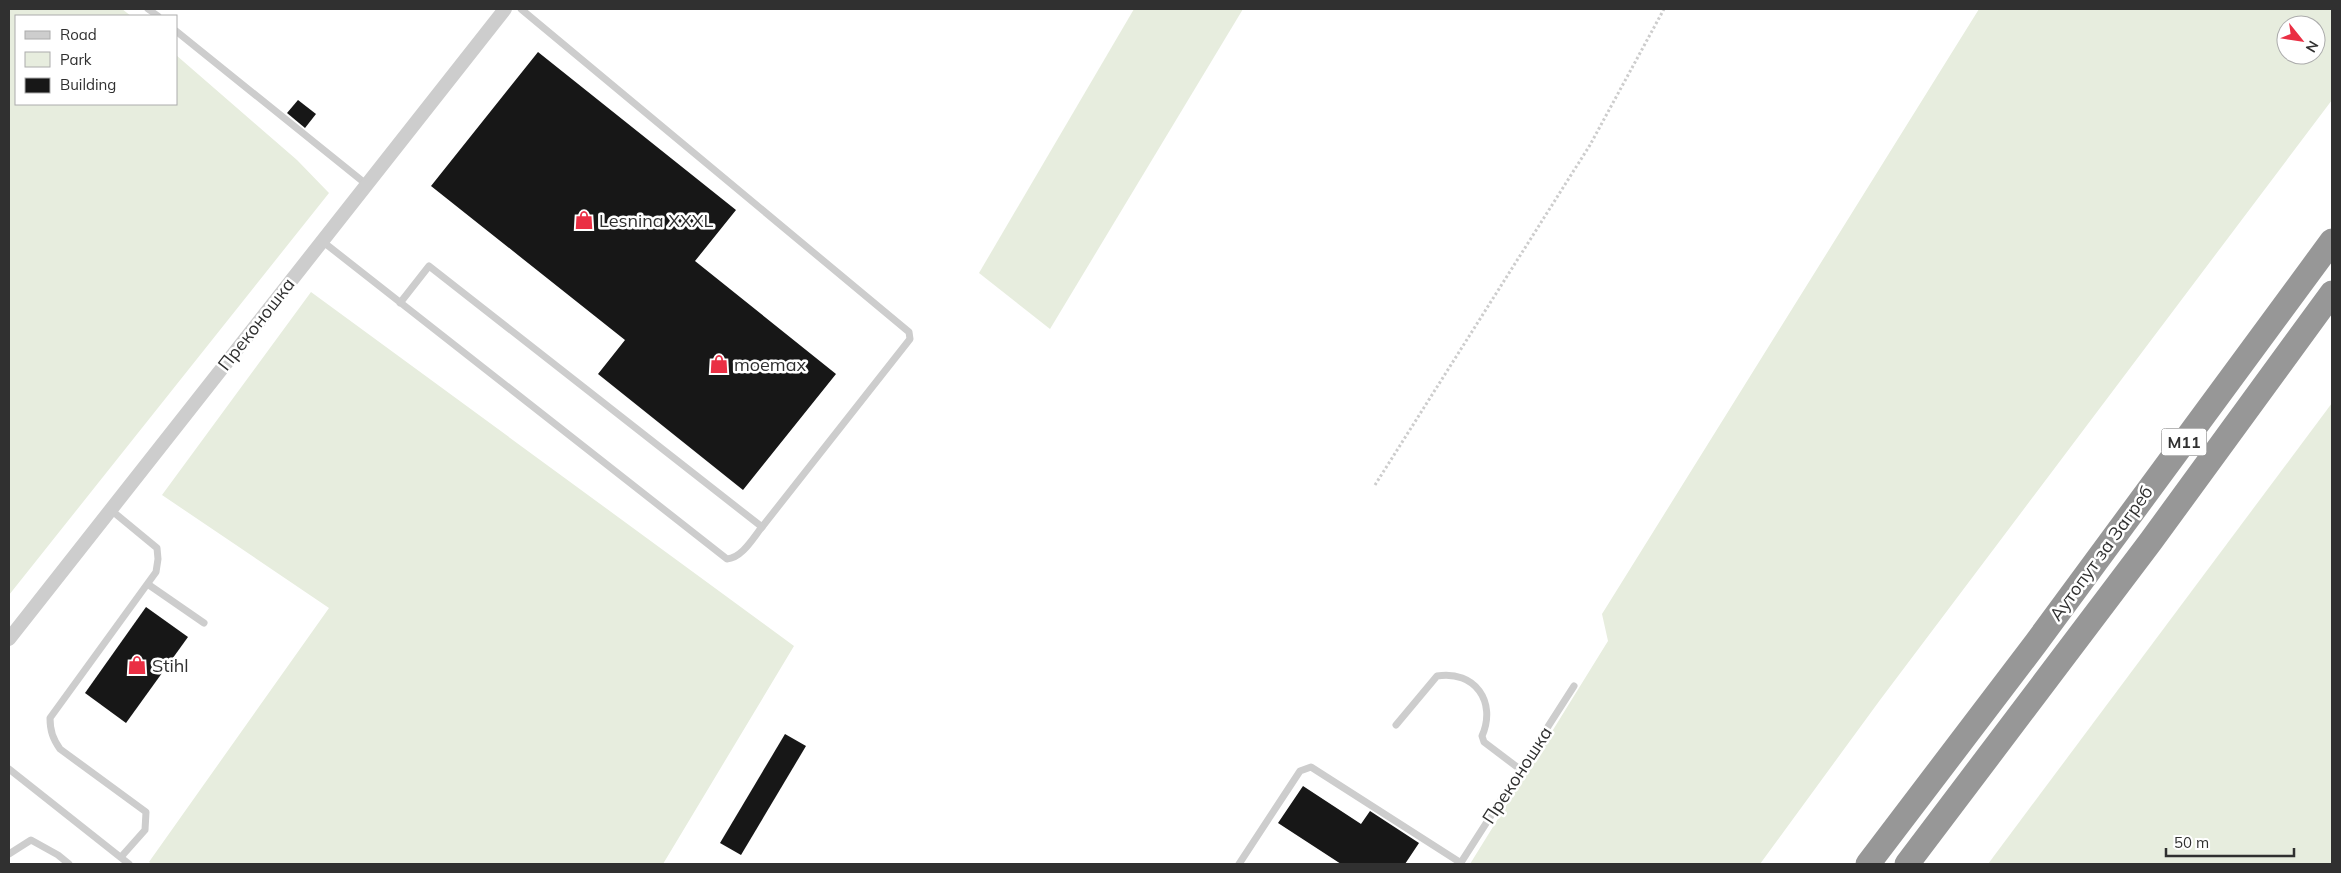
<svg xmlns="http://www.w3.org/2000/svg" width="2341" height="873" viewBox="0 0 2341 873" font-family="Mulish,sans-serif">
  <rect width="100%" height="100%" fill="#fff"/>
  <g fill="#e7edde" fill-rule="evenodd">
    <path d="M11 9H122L131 16H16V104H176V55L297 160 329 193 9 595V12Z"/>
    <path d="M1134 9H1243L1050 329 979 273Z"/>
    <path d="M1979 9H2332V100L1880 700 1760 864H1470L1608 641 1602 614ZM2286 25H2316V55H2286Z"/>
    <path d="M311 292 794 646 663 864H152L149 862 329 608 162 495Z"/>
    <path d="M2332 403V864H1988Z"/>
  </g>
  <g fill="#171717">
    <path d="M538 52 736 210 695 261 836 374 743 490 598 374 625 340 431 186Z"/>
    <path d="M298 100 316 114 305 128 287 113Z"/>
    <path d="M146 607 188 637 126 723 85 693Z"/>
    <path d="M785 734 806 746 741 855 720 843Z"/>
    <path d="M1303 786 1361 824 1370 811 1419 843 1405 864H1341L1278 823Z"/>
  </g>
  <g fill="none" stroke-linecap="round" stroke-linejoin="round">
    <path stroke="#cdcdcd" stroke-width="3" stroke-dasharray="2.5 2.5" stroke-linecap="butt" d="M1375 485 1590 145 1664 9"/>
    <g stroke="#cdcdcd" stroke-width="7">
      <path d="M148 9 158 16"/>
      <path d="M521 9 909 332 910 339 762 527"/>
      <path d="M176 31 366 184"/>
      <path d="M322 241 727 559C742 558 753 538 762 527L429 266 400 303"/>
      <path d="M111 510 157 548 158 559 156 572 50 718C50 731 53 739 60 749L146 812 145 830 121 857"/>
      <path d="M149 585 204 623"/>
      <path d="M1396 725 1437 676C1475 670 1497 702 1482 736L1484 742 1521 770"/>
      <path d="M9 769 129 864"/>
      <path d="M9 854 31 840 58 855 69 864"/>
      <path d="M1239 864 1300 771 1311 767 1461 863"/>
      <path d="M1460 864 1574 686"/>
    </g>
    <path stroke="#cdcdcd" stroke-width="14" d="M9 639 505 9"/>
    <g stroke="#979797" stroke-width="25">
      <path d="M1868 864 2036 643 2332 241"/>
      <path d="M1907 864 2151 541 2332 293"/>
    </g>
  </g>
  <defs>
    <g id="shop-bare" transform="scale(1.5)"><path d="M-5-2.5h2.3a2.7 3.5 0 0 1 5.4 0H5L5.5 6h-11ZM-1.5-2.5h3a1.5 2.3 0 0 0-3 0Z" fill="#ea2f44" stroke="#fff" stroke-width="2.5" paint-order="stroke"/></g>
  </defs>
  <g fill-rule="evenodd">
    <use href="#shop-bare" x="584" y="220"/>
    <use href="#shop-bare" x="719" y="364"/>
    <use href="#shop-bare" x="137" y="665"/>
  </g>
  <g text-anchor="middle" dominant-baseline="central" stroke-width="5" stroke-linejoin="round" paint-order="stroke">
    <rect fill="#fff" stroke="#6e6e6e" stroke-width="1" x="2161.5" y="428.5" width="45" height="27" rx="4"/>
    <g font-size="16" font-weight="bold" fill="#303030">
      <text x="2184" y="442">M11</text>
    </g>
    <g font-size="18" fill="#303030" stroke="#fff" text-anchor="start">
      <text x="599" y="220">Lesnina XXXL</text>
      <text x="734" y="364">moemax</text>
      <text x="152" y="665">Stihl</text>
    </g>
    <g font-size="18" fill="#303030" stroke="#fff">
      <text transform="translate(256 324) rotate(-52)">Преконошка</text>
      <text transform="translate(2101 553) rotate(-54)">Аутопут за Загреб</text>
      <text transform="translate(1517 775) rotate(-57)">Преконошка</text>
    </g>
  </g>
  <rect width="2341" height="873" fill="none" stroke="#303030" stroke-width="20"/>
  <rect x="15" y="15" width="162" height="90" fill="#ffffff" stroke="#acacac"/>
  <rect x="25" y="31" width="25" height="8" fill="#cdcdcd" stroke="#acacac"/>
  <text x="60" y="40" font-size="15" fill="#303030">Road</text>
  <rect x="25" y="52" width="25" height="15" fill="#e7edde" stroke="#acacac"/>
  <text x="60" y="65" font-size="15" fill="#303030">Park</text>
  <rect x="25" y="78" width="25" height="15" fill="#171717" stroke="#acacac"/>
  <text x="60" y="90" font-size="15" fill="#303030">Building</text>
  <g transform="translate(2301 40) rotate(120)"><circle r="24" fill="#ffffff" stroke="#acacac"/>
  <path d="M0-4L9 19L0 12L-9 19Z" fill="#ea2f44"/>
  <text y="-8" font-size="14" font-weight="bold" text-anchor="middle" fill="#303030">N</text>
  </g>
  <path d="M2166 848v8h128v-8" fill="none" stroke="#303030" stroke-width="2.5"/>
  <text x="2174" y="848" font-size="15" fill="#303030" stroke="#ffffff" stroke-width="4" paint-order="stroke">50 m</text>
</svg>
